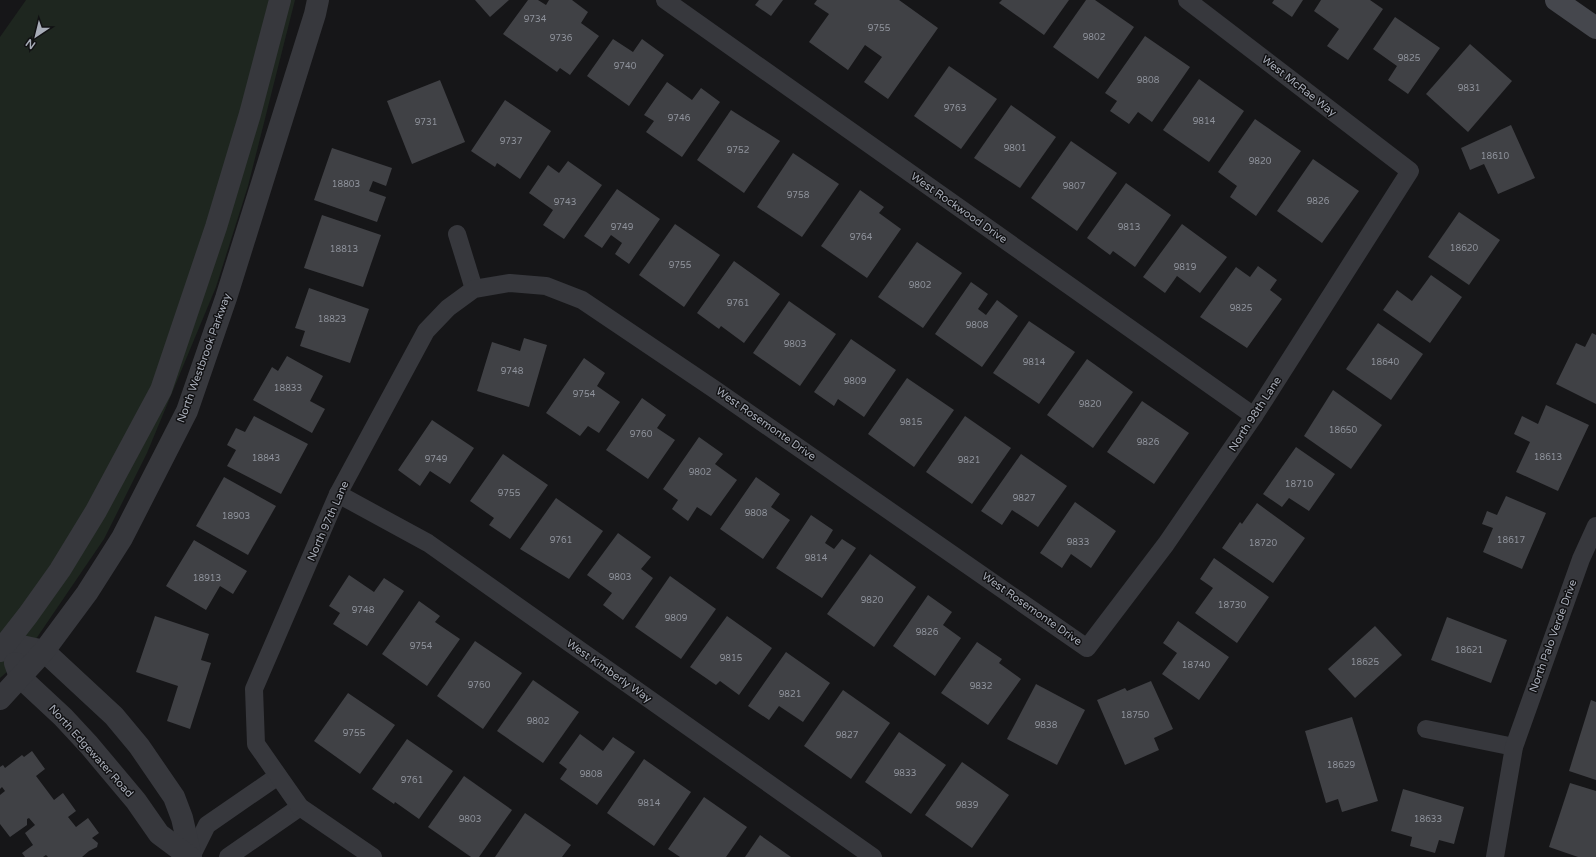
<svg xmlns="http://www.w3.org/2000/svg" width="1596" height="857" viewBox="0 0 1596 857" font-family="'Varela Round',sans-serif">
  <rect width="100%" height="100%" fill="#161618"/>
  <path fill="#1e261f" d="M26 0H295L248 186 216 287 147 453 104 539 23 658 0 678V37Z"/>
  <g fill="#404145">
    <path d="M475 0H509L490 17Z"/>
    <path d="M528 0H538L546 5 549 0H572L588 12 581 23 599 36 570 75 560 68 557 72 503 34Z"/>
    <path d="M759 0H783L771 16 755 5Z"/>
    <path d="M817 0H899L938 28 888 99 864 82 882 57 865 45 848 70 809 42 829 14 814 4Z"/>
    <path d="M1002 0H1069L1044 35 999 3Z"/>
    <path d="M1086 0H1095L1134 27 1098 79 1053 47Z"/>
    <path d="M1274 0H1303L1292 17 1272 3Z"/>
    <path d="M1321 0H1370L1383 9 1348 60 1327 46 1339 29 1314 11Z"/>
    <path d="M1395 17 1440 48 1408 94 1388 80 1397 66 1373 49Z"/>
    <path d="M1145 36 1190 67 1152 122 1138 112 1129 124 1110 111 1117 101 1105 93Z"/>
    <path d="M613 39 633 52 642 39 664 55 629 106 587 76Z"/>
    <path d="M1470 44 1512 81 1468 132 1426 94Z"/>
    <path d="M949 66 997 99 961 149 914 116Z"/>
    <path d="M1199 79 1244 111 1209 162 1163 130Z"/>
    <path d="M440 80 465 142 412 164 387 101Z"/>
    <path d="M667 82 692 100 701 88 720 102 682 157 646 132 654 121 644 115Z"/>
    <path d="M505 100 551 131 520 179 497 163 495 167 471 151Z"/>
    <path d="M1011 105 1056 137 1020 188 974 158Z"/>
    <path d="M731 110 780 141 744 193 697 160Z"/>
    <path d="M1255 119 1301 151 1256 216 1230 197 1237 186 1218 172Z"/>
    <path d="M1511 125 1535 178 1498 194 1484 164 1470 170 1461 148Z"/>
    <path d="M1071 141 1117 173 1077 231 1031 198Z"/>
    <path d="M332 148 392 168 386 186 373 181 369 191 386 197 377 222 314 200Z"/>
    <path d="M793 153 839 184 802 237 757 207Z"/>
    <path d="M1313 159 1359 191 1322 243 1277 211Z"/>
    <path d="M568 161 602 185 564 239 543 225 553 210 529 193 548 165 559 173Z"/>
    <path d="M1126 183 1171 215 1135 267 1113 251 1110 255 1087 238Z"/>
    <path d="M617 189 660 219 629 264 615 254 622 243 611 235 602 248 584 236Z"/>
    <path d="M860 190 884 207 879 213 901 229 867 278 821 246Z"/>
    <path d="M1459 212 1500 240 1469 285 1428 257Z"/>
    <path d="M322 215 381 235 363 287 304 268Z"/>
    <path d="M675 224 720 255 684 307 639 275Z"/>
    <path d="M1182 224 1227 257 1200 293 1177 276 1165 293 1143 277Z"/>
    <path d="M917 242 962 273 923 328 878 297Z"/>
    <path d="M734 261 780 294 744 343 721 326 719 329 697 313Z"/>
    <path d="M1258 266 1277 280 1270 290 1282 299 1247 348 1200 317 1236 267 1250 277Z"/>
    <path d="M1431 275 1462 297 1430 343 1383 310 1397 290 1412 301Z"/>
    <path d="M971 282 988 294 978 309 986 315 997 300 1018 316 982 367 935 334Z"/>
    <path d="M309 288 369 309 350 363 300 346 305 331 295 328Z"/>
    <path d="M789 301 836 334 800 386 753 353Z"/>
    <path d="M1029 321 1075 352 1039 404 993 373Z"/>
    <path d="M1378 323 1423 354 1391 400 1346 369Z"/>
    <path d="M1592 333 1596 335V404L1556 384 1576 343 1585 347Z"/>
    <path d="M524 338 547 345 529 407 477 391 492 342 520 351Z"/>
    <path d="M851 339 896 370 864 417 838 399 834 406 814 392Z"/>
    <path d="M287 356 323 376 310 401 325 409 312 433 253 400 272 367 278 371Z"/>
    <path d="M584 358 605 373 597 386 620 402 599 433 588 426 580 436 546 413Z"/>
    <path d="M1087 359 1133 392 1093 448 1047 415Z"/>
    <path d="M907 378 954 410 914 467 868 434Z"/>
    <path d="M1333 390 1382 425 1351 469 1304 436Z"/>
    <path d="M642 398 666 415 657 428 675 440 648 479 606 450Z"/>
    <path d="M1142 401 1189 433 1154 484 1107 452Z"/>
    <path d="M1546 405 1589 425 1558 491 1516 472 1530 442 1514 434 1522 416 1538 424Z"/>
    <path d="M254 416 308 444 281 494 227 466 236 450 227 445 236 428 245 432Z"/>
    <path d="M965 416 1011 448 972 504 926 472Z"/>
    <path d="M432 420 474 448 450 484 430 471 420 486 398 470Z"/>
    <path d="M699 437 723 454 715 464 737 480 711 516 697 507 688 521 672 509 678 500 663 489Z"/>
    <path d="M1296 447 1335 474 1309 511 1289 498 1282 507 1263 494Z"/>
    <path d="M503 454 548 485 510 539 489 525 494 518 470 501Z"/>
    <path d="M1021 454 1067 486 1038 527 1012 510 1002 525 981 511Z"/>
    <path d="M224 477 276 506 248 555 196 526Z"/>
    <path d="M756 477 780 494 771 507 790 520 763 559 720 529Z"/>
    <path d="M1506 496 1546 513 1522 569 1483 552 1493 528 1482 524 1487 511 1497 515Z"/>
    <path d="M556 498 603 531 569 579 520 549Z"/>
    <path d="M1075 502 1116 531 1091 568 1071 554 1062 568 1040 553Z"/>
    <path d="M1257 503 1305 538 1273 583 1222 548 1240 522 1242 524Z"/>
    <path d="M811 515 833 530 825 543 834 549 842 539 856 548 822 598 776 568Z"/>
    <path d="M618 533 651 557 641 569 653 578 623 620 603 605 612 593 587 575Z"/>
    <path d="M194 540 247 571 233 594 220 586 206 610 166 586Z"/>
    <path d="M870 554 916 587 874 647 827 614Z"/>
    <path d="M1214 558 1269 597 1237 643 1195 613 1213 588 1200 579Z"/>
    <path d="M349 575 374 592 384 578 404 591 367 646 333 624 340 613 329 606Z"/>
    <path d="M670 576 716 609 681 659 635 627Z"/>
    <path d="M928 595 952 612 943 625 961 638 935 676 893 646Z"/>
    <path d="M419 601 440 616 435 622 460 639 427 686 382 654Z"/>
    <path d="M155 616 209 634 201 660 211 663 190 729 167 721 178 686 136 672Z"/>
    <path d="M727 616 772 648 739 695 720 681 716 685 690 667Z"/>
    <path d="M1447 617 1507 640 1491 683 1431 660Z"/>
    <path d="M1178 621 1229 657 1199 700 1162 674 1177 653 1163 643Z"/>
    <path d="M1375 626 1402 655 1355 698 1328 669Z"/>
    <path d="M475 641 522 673 483 729 437 696Z"/>
    <path d="M977 642 1002 659 999 663 1021 679 988 725 941 693Z"/>
    <path d="M786 652 830 683 803 722 779 706 769 720 748 706Z"/>
    <path d="M533 680 579 712 543 763 497 731Z"/>
    <path d="M1151 681 1173 729 1154 738 1159 750 1125 765 1097 700 1125 688 1127 691Z"/>
    <path d="M1036 684 1085 710 1057 765 1007 739Z"/>
    <path d="M843 690 890 723 851 779 804 746Z"/>
    <path d="M348 693 395 725 360 774 314 741Z"/>
    <path d="M1591 700 1596 702V780L1569 771Z"/>
    <path d="M1352 717 1378 801 1342 812 1338 799 1326 803 1305 731Z"/>
    <path d="M899 732 946 765 911 814 865 782Z"/>
    <path d="M580 734 603 751 613 737 635 752 597 805 560 779 567 769 559 763Z"/>
    <path d="M407 739 453 771 419 819 395 802 394 804 372 789Z"/>
    <path d="M32 751 45 769 36 776 54 800 63 793 76 811 68 817 76 827 88 818 99 833 92 838 98 843 97 847 89 851 82 857H48L46 855 43 857H25L22 853 33 845 25 833 35 825 29 818 27 819V825L10 837 0 824V795L5 791 2 787 0 789V767L3 765 5 768 22 755 24 757Z"/>
    <path d="M644 759 691 792 654 846 607 813Z"/>
    <path d="M962 762 1009 795 972 848 925 815Z"/>
    <path d="M464 776 512 810 479 857H471L428 827Z"/>
    <path d="M1570 783 1596 791V857H1578L1549 847Z"/>
    <path d="M1403 789 1464 807 1454 844 1439 840 1435 853 1410 846 1412 837 1391 831Z"/>
    <path d="M704 797 747 827 726 857H680L668 849Z"/>
    <path d="M525 813 571 845 562 857H495Z"/>
    <path d="M760 835 791 857H745Z"/>
  </g>
  <g fill="none" stroke-linecap="round" stroke-linejoin="round">
    <g stroke="#37383d" stroke-width="18">
      <path d="M665 0 1254 416"/>
      <path d="M457 234 474 289"/>
      <path d="M338 494 428 543 873 857"/>
      <path d="M1426 729 1514 747"/>
      <path d="M191 857 207 825 278 776"/>
      <path d="M228 857 300 807"/>
      <path d="M373 857 300 807 256 744 254 689 338 494 426 331 448 308 474 289 510 283 546 286 582 300 714 389 1087 648 1166 544 1254 416 1410 171 1187 0"/>
      <path d="M1495 857 1514 747 1581 559 1596 526"/>
    </g>
    <g stroke="#37383d" stroke-width="22">
      <path d="M8 643 44 651 114 716 139 746 174 797 182 818 191 857"/>
      <path d="M0 651 28 615 60 570 96 511 161 390 216 227 250 114 280 0"/>
      <path d="M15 663 20 677 63 717 89 745 136 801 159 834 190 857"/>
      <path d="M0 699 44 651 87 593 122 538 187 411 226 298 315 14 318 0"/>
    </g>
    <path stroke="#45474d" stroke-width="22" d="M1556 0 1596 28"/>
  </g>
  <g text-anchor="middle" dominant-baseline="central" stroke-width="3" stroke-linejoin="round" paint-order="stroke">
    <g font-size="9" fill="#8e929b">
      <text x="535" y="19">9734</text>
      <text x="879" y="28">9755</text>
      <text x="1094" y="37">9802</text>
      <text x="561" y="38">9736</text>
      <text x="1409" y="58">9825</text>
      <text x="625" y="66">9740</text>
      <text x="1148" y="80">9808</text>
      <text x="1469" y="88">9831</text>
      <text x="955" y="108">9763</text>
      <text x="679" y="118">9746</text>
      <text x="1204" y="121">9814</text>
      <text x="426" y="122">9731</text>
      <text x="511" y="141">9737</text>
      <text x="1015" y="148">9801</text>
      <text x="738" y="150">9752</text>
      <text x="1495" y="156">18610</text>
      <text x="1260" y="161">9820</text>
      <text x="346" y="184">18803</text>
      <text x="1074" y="186">9807</text>
      <text x="798" y="195">9758</text>
      <text x="1318" y="201">9826</text>
      <text x="565" y="202">9743</text>
      <text x="622" y="227">9749</text>
      <text x="1129" y="227">9813</text>
      <text x="861" y="237">9764</text>
      <text x="1464" y="248">18620</text>
      <text x="344" y="249">18813</text>
      <text x="680" y="265">9755</text>
      <text x="1185" y="267">9819</text>
      <text x="920" y="285">9802</text>
      <text x="738" y="303">9761</text>
      <text x="1241" y="308">9825</text>
      <text x="332" y="319">18823</text>
      <text x="977" y="325">9808</text>
      <text x="795" y="344">9803</text>
      <text x="1034" y="362">9814</text>
      <text x="1385" y="362">18640</text>
      <text x="512" y="371">9748</text>
      <text x="855" y="381">9809</text>
      <text x="288" y="388">18833</text>
      <text x="584" y="394">9754</text>
      <text x="1090" y="404">9820</text>
      <text x="911" y="422">9815</text>
      <text x="1343" y="430">18650</text>
      <text x="641" y="434">9760</text>
      <text x="1148" y="442">9826</text>
      <text x="1548" y="457">18613</text>
      <text x="266" y="458">18843</text>
      <text x="436" y="459">9749</text>
      <text x="969" y="460">9821</text>
      <text x="700" y="472">9802</text>
      <text x="1299" y="484">18710</text>
      <text x="509" y="493">9755</text>
      <text x="1024" y="498">9827</text>
      <text x="756" y="513">9808</text>
      <text x="236" y="516">18903</text>
      <text x="561" y="540">9761</text>
      <text x="1511" y="540">18617</text>
      <text x="1078" y="542">9833</text>
      <text x="1263" y="543">18720</text>
      <text x="816" y="558">9814</text>
      <text x="620" y="577">9803</text>
      <text x="207" y="578">18913</text>
      <text x="872" y="600">9820</text>
      <text x="1232" y="605">18730</text>
      <text x="363" y="610">9748</text>
      <text x="676" y="618">9809</text>
      <text x="927" y="632">9826</text>
      <text x="421" y="646">9754</text>
      <text x="1469" y="650">18621</text>
      <text x="731" y="658">9815</text>
      <text x="1365" y="662">18625</text>
      <text x="1196" y="665">18740</text>
      <text x="479" y="685">9760</text>
      <text x="981" y="686">9832</text>
      <text x="790" y="694">9821</text>
      <text x="1135" y="715">18750</text>
      <text x="538" y="721">9802</text>
      <text x="1046" y="725">9838</text>
      <text x="354" y="733">9755</text>
      <text x="847" y="735">9827</text>
      <text x="1341" y="765">18629</text>
      <text x="905" y="773">9833</text>
      <text x="591" y="774">9808</text>
      <text x="412" y="780">9761</text>
      <text x="649" y="803">9814</text>
      <text x="967" y="805">9839</text>
      <text x="470" y="819">9803</text>
      <text x="1428" y="819">18633</text>
    </g>
    <g font-size="11" fill="#a8adb8" stroke="#111113">
      <text transform="translate(1299 86) rotate(38)">West McRae Way</text>
      <text transform="translate(959 208) rotate(35)">West Rockwood Drive</text>
      <text transform="translate(204 358) rotate(-70)">North Westbrook Parkway</text>
      <text transform="translate(1255 414) rotate(-57)">North 98th Lane</text>
      <text transform="translate(766 424) rotate(35)">West Rosemonte Drive</text>
      <text transform="translate(328 521) rotate(-66)">North 97th Lane</text>
      <text transform="translate(1032 609) rotate(35)">West Rosemonte Drive</text>
      <text transform="translate(1553 636) rotate(-70)">North Palo Verde Drive</text>
      <text transform="translate(609 671) rotate(35)">West Kimberly Way</text>
      <text transform="translate(91 751) rotate(48)">North Edgewater Road</text>
    </g>
  </g>
  <g transform="translate(36 36) rotate(215)" stroke="#111113" stroke-width="3" paint-order="stroke">
  <path d="M0-3L7 15L0 10L-7 15Z" fill="#a8adb8"/>
  <text y="-6" font-size="11" font-weight="bold" text-anchor="middle" fill="#a8adb8">N</text>
  </g>
</svg>
